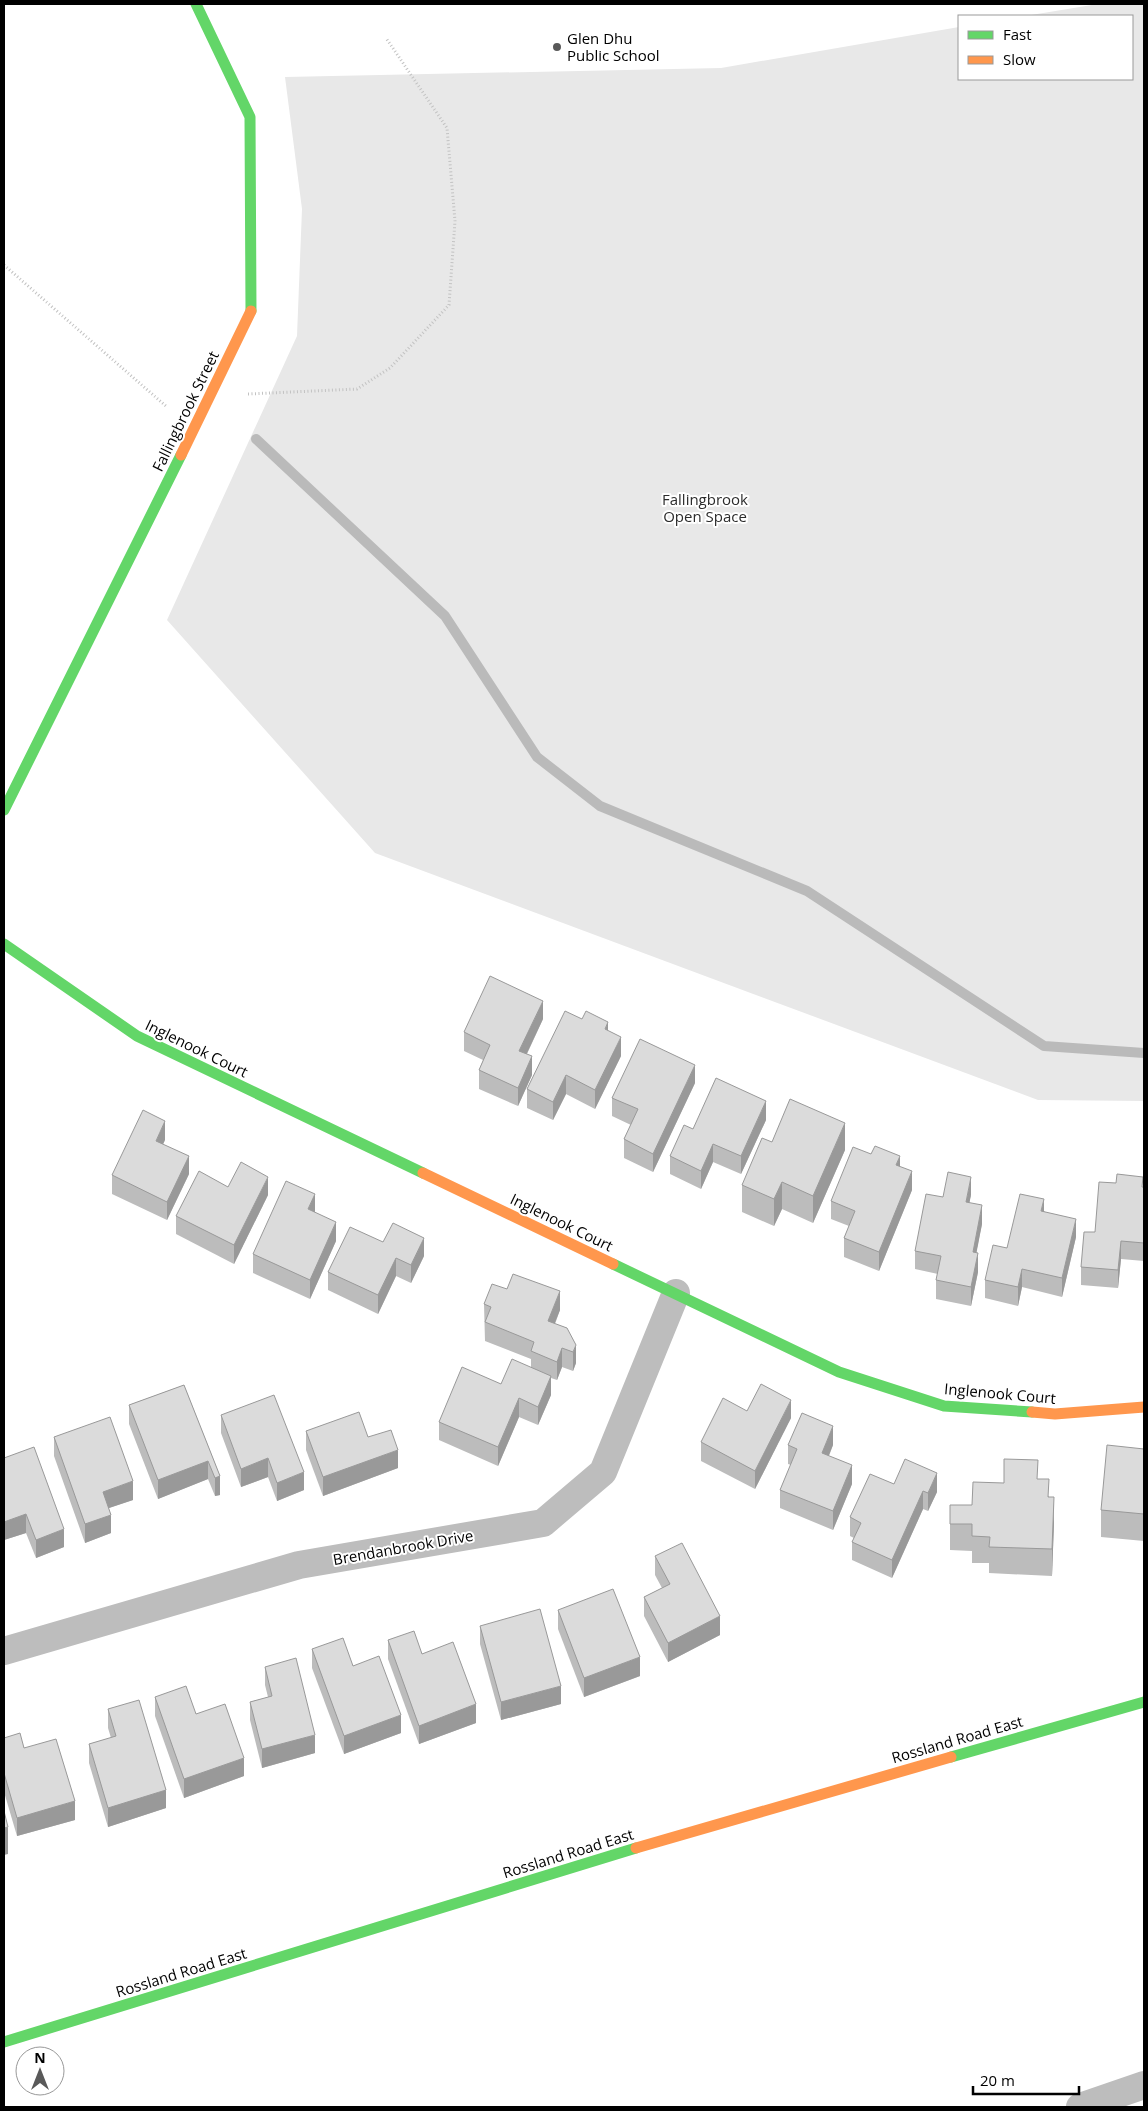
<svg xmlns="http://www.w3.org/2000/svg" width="1148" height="2111" viewBox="0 0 1148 2111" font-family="'Open Sans',sans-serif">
  <rect width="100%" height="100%" fill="#fff"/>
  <path fill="#e8e8e8" d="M1098 4H1144V1101L1038 1100 375 853 167 620 297 336 302 209 285 77 721 68 959 27V79H1132V16H1025Z"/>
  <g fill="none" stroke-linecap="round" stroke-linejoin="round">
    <path stroke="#bababa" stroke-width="10" d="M256 439 445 616 537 757 600 806 807 891 1044 1046 1144 1053"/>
    <g stroke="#c2c2c2" stroke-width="3" stroke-dasharray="1 2.5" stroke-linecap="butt">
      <path d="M4 265 167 407"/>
      <path d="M248 394 357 389 390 368 449 305 455 221 447 128 386 38"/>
    </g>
    <g stroke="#bdbdbd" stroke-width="28">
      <path d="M4 1651 299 1565 543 1523 603 1472 676 1293"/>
      <path d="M1080 2107 1144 2085"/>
    </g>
    <g stroke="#63d668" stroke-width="11">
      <path d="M196 4 250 117 251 311"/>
      <path d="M4 810 181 455"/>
      <path d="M4 944 137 1036 423 1173"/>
      <path d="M613 1264 839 1372 944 1406 1032 1412"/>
      <path d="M951 1757 1144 1702"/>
      <path d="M4 2042 636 1848"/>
    </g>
    <g stroke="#ff974d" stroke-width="11">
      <path d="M181 455 251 311"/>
      <path d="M423 1173 613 1264"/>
      <path d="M1032 1412 1055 1414 1144 1407"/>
      <path d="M636 1848 951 1757"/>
    </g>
  </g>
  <g fill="#bcbcbc">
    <path d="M543 1019 527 1054 532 1075 518 1106 479 1089V1070L483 1060 464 1051V1032Z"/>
    <path d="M582 1019 608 1031 621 1056 595 1109 566 1094 553 1120 527 1108V1089Z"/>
    <path d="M695 1083 653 1172 624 1158V1139L631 1125 612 1116V1098Z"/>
    <path d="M766 1120 741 1174 713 1162 701 1189 670 1174V1156L693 1129Z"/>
    <path d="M165 1140 163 1144 189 1174 167 1220 112 1194V1175Z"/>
    <path d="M772 1142 845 1150 813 1223 782 1209 774 1226 742 1212V1185Z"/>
    <path d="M900 1167 912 1190 879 1271 844 1257V1238L849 1226 831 1219V1201Z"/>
    <path d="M228 1187 268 1195 234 1264 176 1234V1216Z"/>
    <path d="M1143 1187H1144V1261L1121 1259 1118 1288 1081 1285V1267L1095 1232Z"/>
    <path d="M971 1195 969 1203 982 1224 976 1253 978 1272 971 1306 936 1299V1280L938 1274 915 1269V1251Z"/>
    <path d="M1044 1211 1076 1237 1062 1297 1022 1287 1018 1306 985 1298V1280L1007 1248Z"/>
    <path d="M315 1213 336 1241 310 1299 253 1273V1254Z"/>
    <path d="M383 1242 424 1256 411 1283 396 1276 378 1314 328 1290V1272Z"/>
    <path d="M484 1304 560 1310 555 1324 567 1328 576 1363 573 1371 562 1367 557 1380 551 1378V1395L538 1425 519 1417 498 1466 439 1440V1422L501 1384 531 1367V1359L485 1341Z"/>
    <path d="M184 1385 220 1476V1495L215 1496 208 1479 158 1499 129 1424V1405Z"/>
    <path d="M747 1411 791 1418 755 1489 701 1461V1442Z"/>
    <path d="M221 1415 304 1490 277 1501 268 1477 241 1487 221 1433Z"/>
    <path d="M306 1431 368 1437 398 1468 323 1496 306 1450Z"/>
    <path d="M54 1437 133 1500 109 1508 111 1533 85 1543 54 1456Z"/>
    <path d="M788 1445H833L829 1456 852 1484 833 1530 780 1508V1490L791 1465 788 1464Z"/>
    <path d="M1144 1449V1541L1101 1537V1510Z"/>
    <path d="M4 1458 64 1547 36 1558 26 1533 4 1540Z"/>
    <path d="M1038 1479 1049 1497 1054 1523 1052 1576 989 1573V1563H972V1551L950 1550V1505H972L1004 1483Z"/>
    <path d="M894 1484 937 1492 928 1511 923 1509 892 1578 852 1560V1542L854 1538 850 1536V1517Z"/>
    <path d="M655 1556 720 1635 668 1662 644 1616V1597L662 1588 655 1575Z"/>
    <path d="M558 1610 640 1676 584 1697 558 1629Z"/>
    <path d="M480 1626 561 1704 501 1720 480 1644Z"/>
    <path d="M388 1640 422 1654 476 1723 419 1744 388 1659Z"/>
    <path d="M312 1649 353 1666 401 1733 344 1754 312 1668Z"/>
    <path d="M265 1667 315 1753 262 1768 250 1720V1702L268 1697 265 1685Z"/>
    <path d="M155 1697 196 1714 244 1776 184 1798 155 1716Z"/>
    <path d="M108 1709 166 1808 108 1827 89 1763V1744L111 1738 108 1728Z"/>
    <path d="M4 1738 24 1748 75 1820 17 1836 4 1792Z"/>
  </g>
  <g fill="#999">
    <path d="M543 1001V1019L519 1070V1051Z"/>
    <path d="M608 1022V1040L605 1029Z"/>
    <path d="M621 1037V1056L595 1109V1090Z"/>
    <path d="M532 1056V1075L518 1106V1088Z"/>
    <path d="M695 1065V1083L653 1172V1154Z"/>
    <path d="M566 1075V1094L553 1120V1102Z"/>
    <path d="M766 1101V1120L741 1174V1156Z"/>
    <path d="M165 1121V1140L156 1159V1141Z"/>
    <path d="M845 1123V1150L813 1223V1196Z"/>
    <path d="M713 1144V1162L701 1189V1171Z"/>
    <path d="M189 1156V1174L167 1220V1202Z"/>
    <path d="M900 1156V1174L896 1165Z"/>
    <path d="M912 1171V1190L879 1271V1252Z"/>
    <path d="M268 1177V1195L234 1264V1245Z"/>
    <path d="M971 1177V1195L966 1220V1202Z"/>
    <path d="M782 1182V1209L774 1226V1199Z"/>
    <path d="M315 1194V1213L308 1209Z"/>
    <path d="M1044 1199V1217L1041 1211Z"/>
    <path d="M982 1205V1224L973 1271V1252Z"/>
    <path d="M1076 1219V1237L1062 1297V1278Z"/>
    <path d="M336 1222V1241L310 1299V1280Z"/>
    <path d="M424 1238V1256L411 1283V1265Z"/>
    <path d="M1121 1241V1259L1118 1288V1270Z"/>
    <path d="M978 1253V1272L971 1306V1287Z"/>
    <path d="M396 1258V1276L378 1314V1295Z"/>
    <path d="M1022 1269V1287L1018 1306V1287Z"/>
    <path d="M560 1291V1310L548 1340V1321Z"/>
    <path d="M576 1345V1363L573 1371V1352Z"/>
    <path d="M562 1348V1367L557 1380V1362Z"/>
    <path d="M551 1376V1395L538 1425V1407Z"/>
    <path d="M519 1398V1417L498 1466V1447Z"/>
    <path d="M791 1400V1418L755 1489V1471Z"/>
    <path d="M833 1426V1445L822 1472V1453Z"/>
    <path d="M398 1450V1468L323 1496V1477Z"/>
    <path d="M268 1458V1477L241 1487V1469Z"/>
    <path d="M208 1461V1479L158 1499V1480Z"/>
    <path d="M852 1465V1484L833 1530V1511Z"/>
    <path d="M304 1472V1490L277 1501V1483Z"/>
    <path d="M937 1473V1492L928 1511V1493Z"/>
    <path d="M220 1476V1495L215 1496V1478Z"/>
    <path d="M133 1481V1500L103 1510V1492Z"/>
    <path d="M923 1491V1509L892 1578V1560Z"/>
    <path d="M1054 1497V1523L1052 1576V1549Z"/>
    <path d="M26 1514V1533L4 1540V1522Z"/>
    <path d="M111 1515V1533L85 1543V1524Z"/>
    <path d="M64 1529V1547L36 1558V1540Z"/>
    <path d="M720 1616V1635L668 1662V1643Z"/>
    <path d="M640 1657V1676L584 1697V1678Z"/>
    <path d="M561 1686V1704L501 1720V1702Z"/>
    <path d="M476 1704V1723L419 1744V1726Z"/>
    <path d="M401 1715V1733L344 1754V1736Z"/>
    <path d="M315 1735V1753L262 1768V1749Z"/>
    <path d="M244 1758V1776L184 1798V1779Z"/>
    <path d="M166 1790V1808L108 1827V1808Z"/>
    <path d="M75 1801V1820L17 1836V1818Z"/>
    <path d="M8 1827V1854L4 1855V1828Z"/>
  </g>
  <g fill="#dbdbdb" stroke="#999">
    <path d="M490 976 543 1001 519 1051 532 1056 518 1088 479 1070 490 1045 464 1032Z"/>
    <path d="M565 1011 582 1019 586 1011 608 1022 605 1029 621 1037 595 1090 566 1075 553 1102 527 1089Z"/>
    <path d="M640 1039 695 1065 653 1154 624 1139 638 1109 612 1098Z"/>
    <path d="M716 1078 766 1101 741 1156 713 1144 701 1171 670 1156 684 1125 693 1129Z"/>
    <path d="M790 1099 845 1123 813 1196 782 1182 774 1199 742 1185 762 1138 772 1142Z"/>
    <path d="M143 1110 165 1121 156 1141 189 1156 167 1202 112 1175Z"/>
    <path d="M875 1146 900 1156 896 1165 912 1171 879 1252 844 1238 855 1211 831 1201 853 1147 871 1154Z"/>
    <path d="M241 1162 268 1177 234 1245 176 1216 199 1171 228 1187Z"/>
    <path d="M948 1172 971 1177 966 1202 982 1205 973 1252 978 1253 971 1287 936 1280 941 1256 915 1251 926 1194 943 1197Z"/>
    <path d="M1117 1174 1143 1177 1142 1187H1144V1243L1121 1241 1118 1270 1081 1267 1084 1232H1095L1099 1182 1116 1183Z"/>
    <path d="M286 1181 315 1194 308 1209 336 1222 310 1280 253 1254Z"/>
    <path d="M1020 1194 1044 1199 1041 1211 1076 1219 1062 1278 1022 1269 1018 1287 985 1280 993 1245 1007 1248Z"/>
    <path d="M393 1223 424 1238 411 1265 396 1258 378 1295 328 1272 350 1227 383 1242Z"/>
    <path d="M513 1274 560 1291 548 1321 567 1328 576 1345 573 1352 562 1348 557 1362 531 1351 534 1342 485 1322 491 1307 484 1304 492 1284 507 1289Z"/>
    <path d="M512 1359 551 1376 538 1407 519 1398 498 1447 439 1422 462 1367 501 1384Z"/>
    <path d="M761 1384 791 1400 755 1471 701 1442 723 1398 747 1411Z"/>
    <path d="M184 1385 220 1476 215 1478 208 1461 158 1480 129 1405Z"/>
    <path d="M274 1395 304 1472 277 1483 268 1458 241 1469 221 1415Z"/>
    <path d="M359 1412 368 1437 391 1430 398 1450 323 1477 306 1431Z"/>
    <path d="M802 1413 833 1426 822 1453 852 1465 833 1511 780 1490 797 1449 788 1445Z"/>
    <path d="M110 1417 133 1481 103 1492 111 1515 85 1524 54 1437Z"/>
    <path d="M1107 1445 1144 1449V1514L1101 1510Z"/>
    <path d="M34 1447 64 1529 36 1540 26 1514 4 1522V1458Z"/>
    <path d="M905 1459 937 1473 928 1493 923 1491 892 1560 852 1542 861 1523 850 1517 870 1474 894 1484Z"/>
    <path d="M1004 1459 1038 1460 1037 1479H1049L1048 1497H1054L1052 1549 989 1547 990 1537 972 1536V1524H950V1505H972L973 1482 1004 1483Z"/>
    <path d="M682 1543 720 1616 668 1643 644 1597 670 1584 655 1556Z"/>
    <path d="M613 1589 640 1657 584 1678 558 1610Z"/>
    <path d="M540 1609 561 1686 501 1702 480 1626Z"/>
    <path d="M414 1631 422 1654 453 1642 476 1704 419 1726 388 1640Z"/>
    <path d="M343 1638 353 1666 379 1656 401 1715 344 1736 312 1649Z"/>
    <path d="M296 1658 315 1735 262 1749 250 1702 272 1696 265 1667Z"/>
    <path d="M186 1686 196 1714 225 1704 244 1758 184 1779 155 1697Z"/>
    <path d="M139 1700 166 1790 108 1808 89 1744 116 1736 108 1709Z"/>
    <path d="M20 1733 24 1748 56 1739 75 1801 17 1818 4 1773V1738Z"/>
    <path d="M4 1811 8 1827 4 1828Z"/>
  </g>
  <circle fill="#595959" stroke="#fff" stroke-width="2" cx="557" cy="47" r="5"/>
  <g text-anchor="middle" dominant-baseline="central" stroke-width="4" stroke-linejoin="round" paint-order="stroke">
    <g font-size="15" fill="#000" stroke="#fff" text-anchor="start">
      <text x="567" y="38">Glen Dhu<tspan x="567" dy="17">Public School</tspan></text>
    </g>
    <g font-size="15" fill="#000" stroke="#fff">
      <text transform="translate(185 411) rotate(-64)">Fallingbrook Street</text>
      <text transform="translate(197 1048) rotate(26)">Inglenook Court</text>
      <text transform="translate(562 1222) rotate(26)">Inglenook Court</text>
      <text transform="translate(1000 1393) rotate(5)">Inglenook Court</text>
      <text transform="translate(403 1547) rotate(-10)">Brendanbrook Drive</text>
      <text transform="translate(957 1739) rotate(-16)">Rossland Road East</text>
      <text transform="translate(568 1853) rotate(-17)">Rossland Road East</text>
      <text transform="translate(181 1972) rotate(-17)">Rossland Road East</text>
    </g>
    <g font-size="15" fill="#2c2c2c" stroke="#fff">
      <text x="705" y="499">Fallingbrook<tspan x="705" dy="17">Open Space</tspan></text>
    </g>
  </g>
  <rect width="1148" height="2111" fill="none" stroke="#000000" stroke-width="10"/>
  <rect x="958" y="15" width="175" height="65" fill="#ffffff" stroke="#999999"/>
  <rect x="968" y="31" width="25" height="8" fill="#63d668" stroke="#999999"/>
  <text x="1003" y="40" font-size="15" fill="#000000">Fast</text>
  <rect x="968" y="56" width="25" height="8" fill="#ff974d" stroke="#999999"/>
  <text x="1003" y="65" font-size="15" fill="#000000">Slow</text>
  <g transform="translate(40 2071)"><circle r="24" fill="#ffffff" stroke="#999999"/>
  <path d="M0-4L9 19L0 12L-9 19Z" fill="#595959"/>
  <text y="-8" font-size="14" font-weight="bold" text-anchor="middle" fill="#000000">N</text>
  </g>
  <path d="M973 2086v8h106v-8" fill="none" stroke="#000000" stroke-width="2.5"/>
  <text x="980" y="2086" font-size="15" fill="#000000" stroke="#ffffff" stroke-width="4" paint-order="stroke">20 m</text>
</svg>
